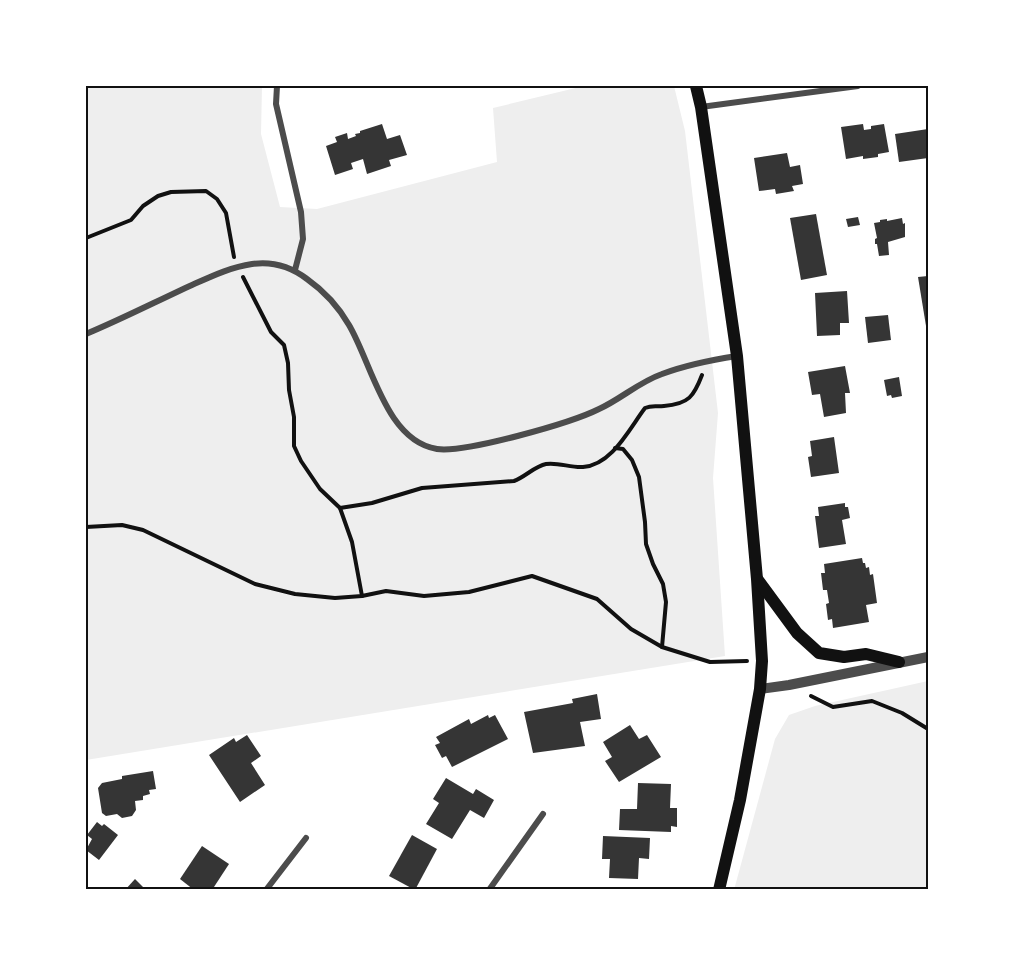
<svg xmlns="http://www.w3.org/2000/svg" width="1014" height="975" viewBox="0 0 1014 975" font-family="'Varela Round',sans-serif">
  <rect width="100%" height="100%" fill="#fff"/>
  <g fill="#eee">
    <path d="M86 86H262L261 134 280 207 317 209 497 162 493 108 584 86H674L685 131 718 413 713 478 725 656 86 760Z"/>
    <path d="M928 681V889L734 890 775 739 789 715 815 706Z"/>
  </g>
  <g fill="#353535">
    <path d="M382 124 387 139 400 135 407 155 389 160 391 166 367 174 363 159 351 163 353 169 335 175 326 146 337 142 335 137 347 133 348 139 356 136 355 134 360 133V131Z"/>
    <path d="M863 124 864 130 871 129V126L884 124 889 152 878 154V157L863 159V156L846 159 841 127Z"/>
    <path d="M928 129V158L899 162 895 134Z"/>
    <path d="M787 153 790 167 800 165 803 184 792 186 794 191 776 194 775 189 759 191 754 158Z"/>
    <path d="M816 214 827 275 801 280 790 218Z"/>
    <path d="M858 217 860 225 848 227 846 219Z"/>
    <path d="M902 218 903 224 905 223V237L888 242 889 255 879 256 877 244H875V239L877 238 874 223 880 222V220L887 219V221Z"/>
    <path d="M928 276V331L927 332 918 277Z"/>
    <path d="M847 291 849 323H840V335L817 336 815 293Z"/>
    <path d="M888 315 891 340 868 343 865 317Z"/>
    <path d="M845 366 850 393H845L846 413 824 417 820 394 812 395 808 372Z"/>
    <path d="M899 377 902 396 892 398 891 395 887 396 884 380Z"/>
    <path d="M834 437 839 473 811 477 808 457 812 456 810 441Z"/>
    <path d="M845 503V507H848L850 518 842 520 846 544 819 548 815 516H819L818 507Z"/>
    <path d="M862 558 863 563H865L866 568 869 567 870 575 873 574 877 603 866 605 869 622 833 628 832 619 828 620 826 604 829 603 827 590H823L821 573H825L824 564Z"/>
    <path d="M597 694 601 719 580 722 585 746 533 753 524 712 573 703 572 699Z"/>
    <path d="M488 715 489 718 495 715 508 739 452 767 446 756 442 758 435 745 440 743 436 737 469 719 471 724Z"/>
    <path d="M630 725 639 739 647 735 661 757 619 782 605 761 612 757 603 742Z"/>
    <path d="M247 735 261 756 251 763 265 785 240 802 209 755 234 738 236 742Z"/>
    <path d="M153 771 156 789 149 790 150 794 143 796V800L135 801 136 810 132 816 122 818 117 814 106 816 102 813 98 788 102 783 122 779V776Z"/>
    <path d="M446 778 473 794 476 789 494 800 484 818 470 810 452 839 426 824 439 803 433 799Z"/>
    <path d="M638 783 671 784 670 808H677V827L671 826V832L619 830 620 809H637Z"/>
    <path d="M97 822 102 826 104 824 118 835 99 860 86 850 92 839 87 835Z"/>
    <path d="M412 835 437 849 415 890 389 876Z"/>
    <path d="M603 836 650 838 649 859 639 858 638 879 609 878 610 859H602Z"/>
    <path d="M202 846 229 864 212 890H194L180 879Z"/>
    <path d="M135 879 146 890H125Z"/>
  </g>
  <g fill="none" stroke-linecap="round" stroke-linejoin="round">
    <g stroke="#111" stroke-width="4">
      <path d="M86 238 131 220 143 206 158 196 171 192 206 191 217 199 226 213 234 257"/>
      <path d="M243 277 271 332 284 345 288 363 289 390 294 417V446L301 461 320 489 340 508 372 503 422 488 514 481C525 477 535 466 546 464 558 462 571 468 583 467 612 465 629 429 645 408 652 405 656 407 664 406 689 404 694 396 702 375"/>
      <path d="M615 448 623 449 632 460 639 477 645 522 646 544 653 564 663 584 666 602 662 647"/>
      <path d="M340 508 352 542 362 596"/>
      <path d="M86 527 122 525 143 530 255 584 295 594 335 598 362 596 386 591 424 596 469 592 532 576 597 599 631 629 662 647 710 662 747 661"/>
      <path d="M811 696 833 707 872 701 902 713 928 729"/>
    </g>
    <g stroke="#4c4c4c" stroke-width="6">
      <path d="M277 86 276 104 301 212 303 239 295 270"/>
      <path d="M701 107 858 86"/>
      <path d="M86 334C122 319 157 301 192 285 212 276 231 267 252 264 273 261 290 266 307 279 324 291 338 306 349 325 372 364 386 441 437 449 466 453 571 423 599 409 621 399 639 382 662 374 686 365 711 360 737 356"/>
      <path d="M266 890 306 838"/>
      <path d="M489 890 543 814"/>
    </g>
    <path stroke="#4c4c4c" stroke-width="10" d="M760 689 789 685 928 657"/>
    <g stroke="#111" stroke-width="12">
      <path d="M696 86 701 107 737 356 757 579 762 661 760 689 740 800 719 890"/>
      <path d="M758 580 797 633 819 653 844 657 866 654 899 662"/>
    </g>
  </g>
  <rect width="1014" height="975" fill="none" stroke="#ffffff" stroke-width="174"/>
  <rect x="87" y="87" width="840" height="801" fill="none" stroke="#111" stroke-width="2"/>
</svg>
